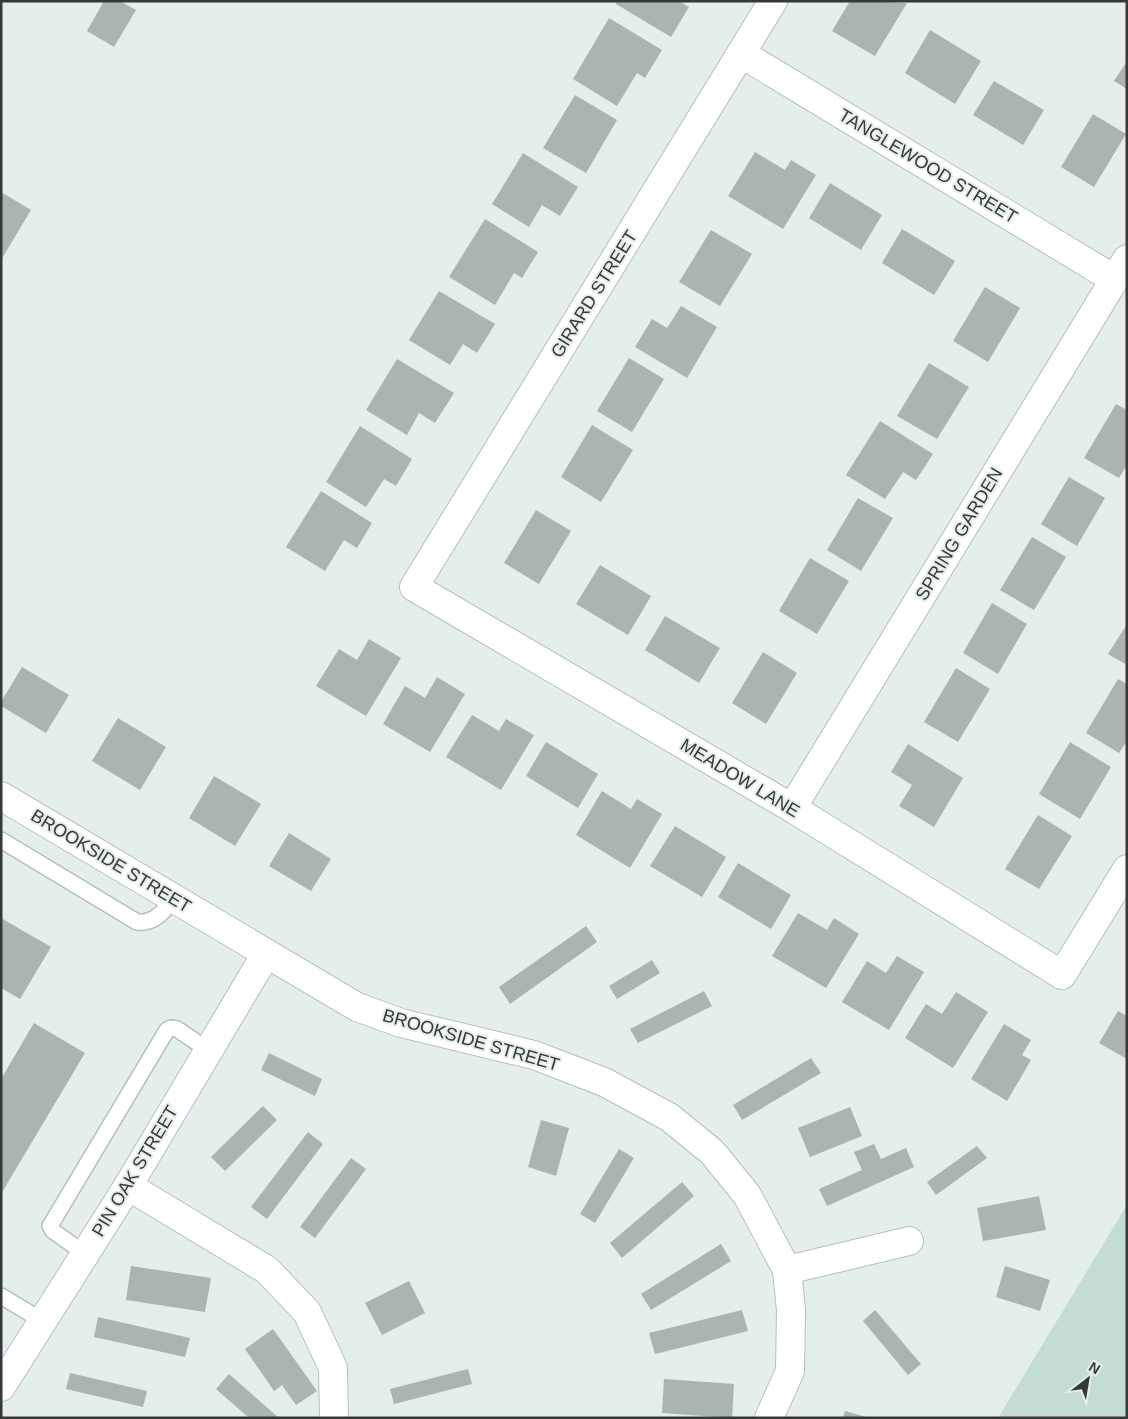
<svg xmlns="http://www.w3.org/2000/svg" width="1128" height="1419" viewBox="0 0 1128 1419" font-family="Helvetica,sans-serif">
  <rect width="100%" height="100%" fill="#e4eeea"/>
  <path fill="#c3ddd2" d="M1127 1205V1418H998Z"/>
  <g fill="#aab4b0">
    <path d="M104 1H120L136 10 114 47 87 31Z"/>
    <path d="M617 1H679L689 7 671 37 616 4Z"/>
    <path d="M850 1 907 3 875 56 832 31Z"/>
    <path d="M609 18 662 50 645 78 637 73 617 106 573 79Z"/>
    <path d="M930 30 981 61 955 104 905 73Z"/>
    <path d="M1127 61V89L1114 81Z"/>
    <path d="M994 81 1044 110 1023 145 973 115Z"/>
    <path d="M575 95 617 120 586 173 543 148Z"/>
    <path d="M1093 114 1126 134 1094 187 1061 167Z"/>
    <path d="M755 152 785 170 791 160 816 175 783 229 728 196Z"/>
    <path d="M523 153 578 187 560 216 542 205 529 227 492 204Z"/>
    <path d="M830 183 882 215 861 250 809 218Z"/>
    <path d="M1 192 31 210 1 260Z"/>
    <path d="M485 219 538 252 522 278 514 273 495 305 449 277Z"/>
    <path d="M902 229 955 261 934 295 882 263Z"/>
    <path d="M711 230 752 254 720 306 679 282Z"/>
    <path d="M985 287 1020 308 988 362 953 341Z"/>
    <path d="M439 291 495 324 477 353 463 344 450 365 409 340Z"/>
    <path d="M681 306 717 327 687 378 635 347 652 319 667 328Z"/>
    <path d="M629 358 664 379 632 432 597 411Z"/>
    <path d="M397 359 454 393 435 423 419 413 407 435 366 410Z"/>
    <path d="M929 363 969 387 937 439 897 416Z"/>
    <path d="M1116 404 1127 410V465L1119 478 1084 458Z"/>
    <path d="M880 421 933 454 916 480 903 472 885 499 846 475Z"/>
    <path d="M592 425 633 450 601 502 561 477Z"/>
    <path d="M360 426 412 459 396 486 384 479 366 507 326 482Z"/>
    <path d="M1069 477 1105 498 1077 546 1041 524Z"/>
    <path d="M321 491 372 523 357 548 344 540 325 571 286 547Z"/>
    <path d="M858 498 893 518 861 571 827 550Z"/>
    <path d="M536 510 571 531 539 584 504 563Z"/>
    <path d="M1032 537 1066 557 1034 610 1000 590Z"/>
    <path d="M810 558 849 581 817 634 779 611Z"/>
    <path d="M600 565 651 596 628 635 576 604Z"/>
    <path d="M992 603 1027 624 998 674 963 653Z"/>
    <path d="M665 616 720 648 699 683 645 650Z"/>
    <path d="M1127 624V665L1108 654Z"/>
    <path d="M369 639 401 658 366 716 316 686 339 649 357 660Z"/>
    <path d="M763 652 797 673 766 724 732 703Z"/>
    <path d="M22 667 69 695 46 733 1 706V702Z"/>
    <path d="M956 668 990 689 958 742 924 722Z"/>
    <path d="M437 677 465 694 430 752 383 724 405 686 425 698Z"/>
    <path d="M1118 679 1127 684V741L1119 753 1086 733Z"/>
    <path d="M472 715 499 731 506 719 534 735 501 790 446 757Z"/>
    <path d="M118 718 166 747 140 790 92 761Z"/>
    <path d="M546 742 598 774 578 808 526 776Z"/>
    <path d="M1070 742 1111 767 1080 819 1039 794Z"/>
    <path d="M908 744 963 778 934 827 899 806 912 785 891 772Z"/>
    <path d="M214 776 261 804 235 846 189 818Z"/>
    <path d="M602 791 631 809 637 799 662 814 630 868 576 835Z"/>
    <path d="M1038 815 1072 836 1039 889 1005 869Z"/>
    <path d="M675 826 726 857 702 897 650 866Z"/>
    <path d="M289 833 331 859 311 891 269 866Z"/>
    <path d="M738 863 791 895 771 929 718 897Z"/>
    <path d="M798 913 827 930 834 918 859 934 826 988 772 956Z"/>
    <path d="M1 918 51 947 20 999 1 988Z"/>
    <path d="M586 926 597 942 510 1004 499 987Z"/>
    <path d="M897 956 924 972 889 1030 842 1002 867 961 886 973Z"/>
    <path d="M652 960 660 973 617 999 609 986Z"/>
    <path d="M704 991 712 1006 638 1043 630 1029Z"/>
    <path d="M956 992 988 1012 953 1068 905 1038 926 1004 942 1014Z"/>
    <path d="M1118 1011 1127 1016V1059L1099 1043Z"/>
    <path d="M34 1023 85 1053 1 1194V1079Z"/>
    <path d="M1004 1024 1031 1040 1022 1055 1031 1060 1007 1101 971 1079Z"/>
    <path d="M269 1053 322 1079 315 1096 261 1070Z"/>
    <path d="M811 1058 821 1073 742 1120 733 1105Z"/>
    <path d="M263 1106 277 1120 225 1171 211 1157Z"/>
    <path d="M850 1107 862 1136 810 1157 798 1128Z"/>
    <path d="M541 1120 569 1128 556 1176 528 1167Z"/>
    <path d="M308 1132 323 1144 267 1219 251 1207Z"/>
    <path d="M874 1144 881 1159 906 1148 914 1167 827 1206 819 1189 862 1170 854 1152Z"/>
    <path d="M977 1146 987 1158 936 1195 927 1182Z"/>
    <path d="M619 1149 634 1158 595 1223 580 1214Z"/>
    <path d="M351 1158 366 1169 315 1238 300 1227Z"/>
    <path d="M682 1182 694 1196 622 1258 610 1243Z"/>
    <path d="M1039 1196 1046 1230 983 1241 977 1208Z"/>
    <path d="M721 1244 731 1261 651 1310 641 1294Z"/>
    <path d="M131 1266 211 1278 205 1312 126 1300Z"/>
    <path d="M1005 1266 1050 1280 1040 1311 996 1297Z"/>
    <path d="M409 1281 425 1313 382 1335 365 1303Z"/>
    <path d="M742 1310 748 1331 655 1354 649 1333Z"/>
    <path d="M875 1310 921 1364 908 1375 863 1321Z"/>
    <path d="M98 1317 190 1338 185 1357 94 1337Z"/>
    <path d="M273 1329 317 1391 296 1405 282 1385 274 1391 245 1349Z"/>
    <path d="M468 1369 472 1384 394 1404 390 1389Z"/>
    <path d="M70 1373 147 1391 143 1407 66 1389Z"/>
    <path d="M229 1374 279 1418H249L216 1389Z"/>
    <path d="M664 1379 734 1384 732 1418 662 1413Z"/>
    <path d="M845 1411 866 1417V1418H843Z"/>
  </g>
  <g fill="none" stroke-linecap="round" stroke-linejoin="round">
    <g stroke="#b6c0bb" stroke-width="18">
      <g id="lane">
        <path d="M1 840 137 922C155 924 163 911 175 899"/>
        <path d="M84 1253 53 1231 50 1226 167 1030 171 1028 177 1029 208 1050"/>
        <path d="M1 1296 41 1320"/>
      </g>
    </g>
    <g stroke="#b6c0bb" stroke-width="30">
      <g id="street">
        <path d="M773 1 414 587 792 808 1062 975 1127 869"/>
        <path d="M742 54 1114 279"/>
        <path d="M1 796 357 1007 401 1023 534 1055 604 1082 669 1117 712 1152 747 1195 787 1270 791 1310 790 1371 769 1418"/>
        <path d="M792 808 1127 259"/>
        <path d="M128 1186 267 1270 307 1312 333 1368 334 1418"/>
        <path d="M787 1270 909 1241"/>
        <path d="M1 1387 128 1186 266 954"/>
      </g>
    </g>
    <use href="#lane" stroke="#fff" stroke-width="15"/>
    <use href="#street" stroke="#fff" stroke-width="28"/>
  </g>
  <g text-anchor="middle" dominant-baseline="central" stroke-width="4" stroke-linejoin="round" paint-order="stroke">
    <g font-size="18" fill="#353938" stroke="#e4eeea">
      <text transform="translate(928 166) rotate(31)">TANGLEWOOD STREET</text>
      <text transform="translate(594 294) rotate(-58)">GIRARD STREET</text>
      <text transform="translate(959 534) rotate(-59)">SPRING GARDEN</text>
      <text transform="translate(740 778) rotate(31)">MEADOW LANE</text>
      <text transform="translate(111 861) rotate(31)">BROOKSIDE STREET</text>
      <text transform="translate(471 1040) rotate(16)">BROOKSIDE STREET</text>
      <text transform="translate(135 1171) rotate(-59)">PIN OAK STREET</text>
    </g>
  </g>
  <rect width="1128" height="1419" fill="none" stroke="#353938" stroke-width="5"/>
  <g transform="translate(1088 1379) rotate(31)" stroke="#e4eeea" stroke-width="4" paint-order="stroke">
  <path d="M0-4L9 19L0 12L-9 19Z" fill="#353938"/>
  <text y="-8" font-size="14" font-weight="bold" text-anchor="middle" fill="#353938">N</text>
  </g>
</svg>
